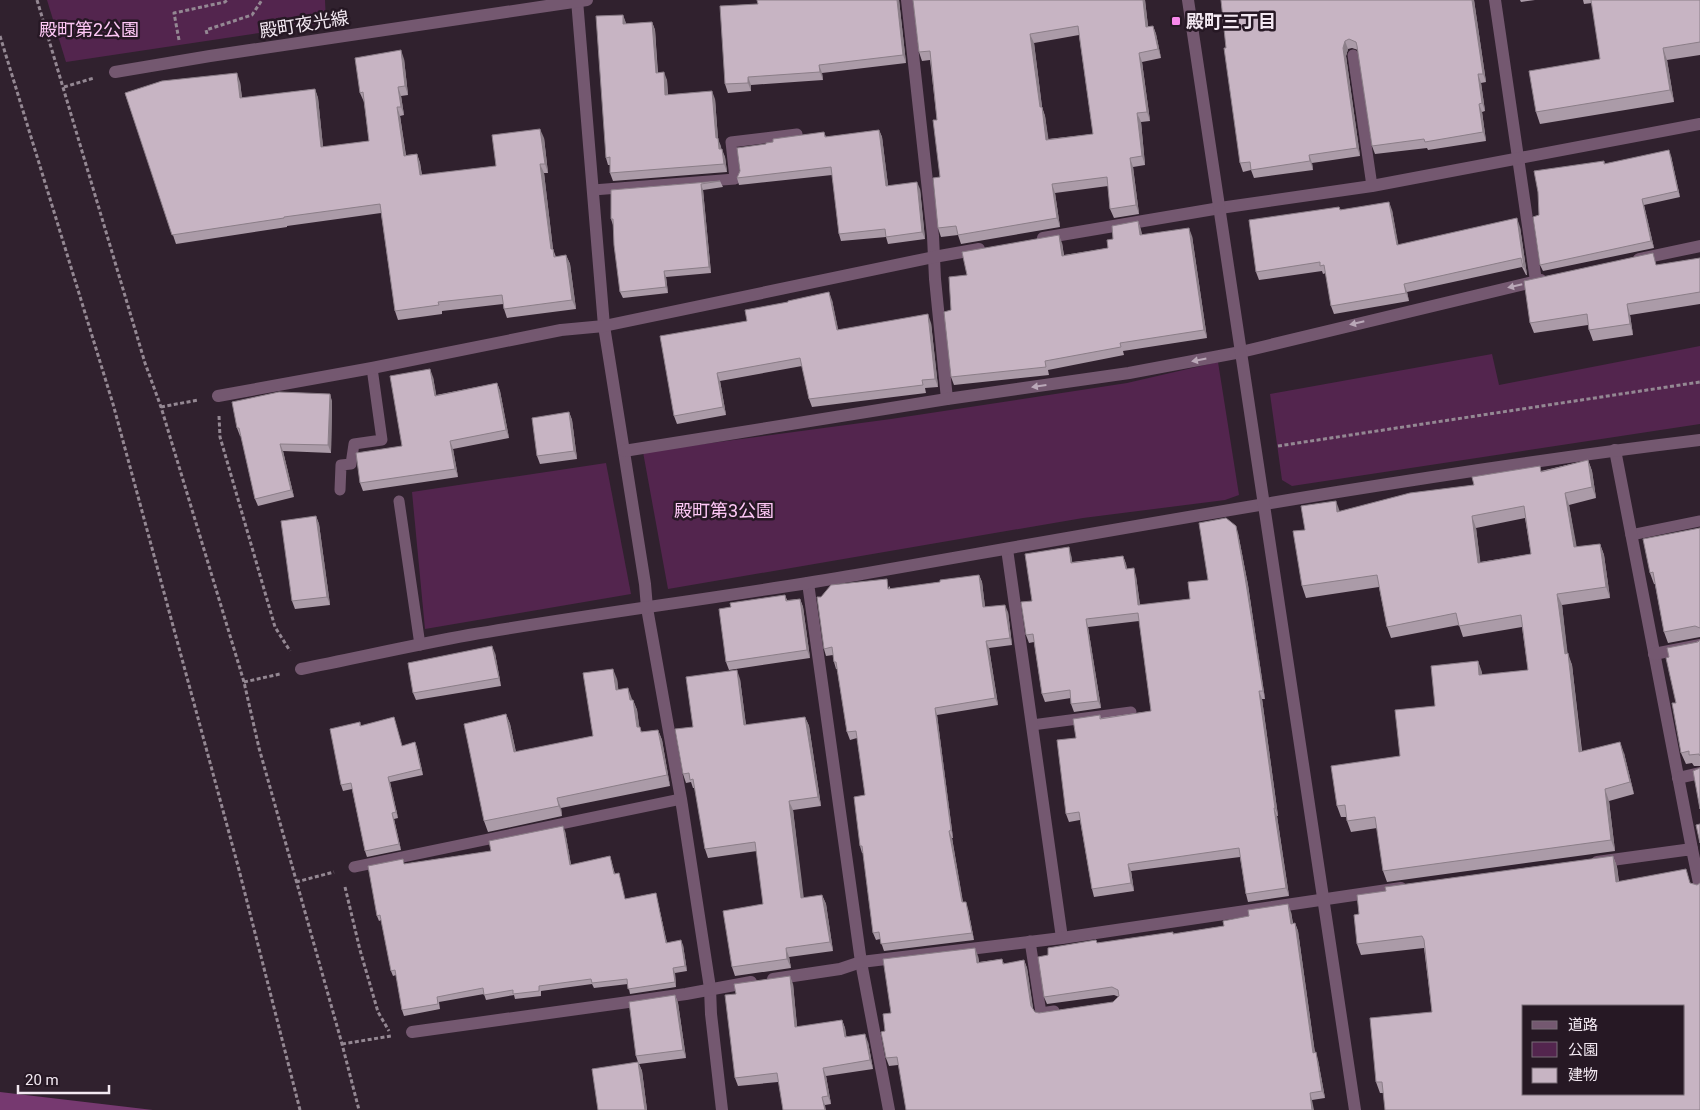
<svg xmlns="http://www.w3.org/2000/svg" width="1700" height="1110" viewBox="0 0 1700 1110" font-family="Roboto,'Noto Sans JP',sans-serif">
  <rect width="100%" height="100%" fill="#30212e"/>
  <g fill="#53254e">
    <path d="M47 0H325L326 23 66 62Z"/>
    <path d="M1700 346V424L1292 486 1282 480 1270 394 1492 354 1499 385Z"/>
    <path d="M1218 362 1239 495 1225 500 1083 518 668 589 643 452 891 419 1127 383Z"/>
    <path d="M606 463 631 594 425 629 412 492Z"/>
  </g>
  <path fill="#763970" d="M0 1092 153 1110H0Z"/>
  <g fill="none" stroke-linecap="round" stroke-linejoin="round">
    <g stroke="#948893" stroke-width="3" stroke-dasharray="4 2.5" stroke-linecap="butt">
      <path d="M37 0 145 363 161 407 244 682 259 748 342 1044 359 1110"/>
      <path d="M207 34 206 30 252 15 262 0"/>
      <path d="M0 36 113 404 238 866 300 1110"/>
      <path d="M179 40 174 13 225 2 227 0"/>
      <path d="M64 87 94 78"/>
      <path d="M161 407 198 400"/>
      <path d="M219 416 220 437 275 627 290 651"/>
      <path d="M1278 446 1700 382"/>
      <path d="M244 682 280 674"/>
      <path d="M296 882 334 872"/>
      <path d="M345 887 360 950 378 1012 389 1031"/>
      <path d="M342 1044 391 1036"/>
    </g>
    <g stroke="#745870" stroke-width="11">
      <path d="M1353 55 1372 186"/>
      <path d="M593 190 735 179 731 142 797 134"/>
      <path d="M340 490 341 465 351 464 354 444 382 440 372 368"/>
      <path d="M399 501 420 645"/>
      <path d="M1631 535 1700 521"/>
      <path d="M1032 725 1131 712"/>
      <path d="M354 867 681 799"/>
      <path d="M1030 941 1041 1013 1054 1011"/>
    </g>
    <g stroke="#745870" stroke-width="12">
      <path d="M577 0 604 326 645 584 647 608 681 799 710 988 711 1014 722 1110"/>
      <path d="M907 0 933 236 935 279 947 399"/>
      <path d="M1495 0 1536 281"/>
      <path d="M1043 238 1220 208 1372 186 1700 124"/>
      <path d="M1639 259 1700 246"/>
      <path d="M218 396 372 368 561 330 604 326 934 257 979 249"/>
      <path d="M1615 450 1692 849"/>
      <path d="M624 451 947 399 1129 373 1241 352 1541 280"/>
      <path d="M1007 549 1062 938"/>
      <path d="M808 583 861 962 889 1110"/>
      <path d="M1654 654 1700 645"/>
      <path d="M301 669C357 658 413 645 469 635 597 613 727 597 856 575 1137 526 1417 474 1700 440"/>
      <path d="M1678 778 1700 773"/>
      <path d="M1597 862 1692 849 1700 888"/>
      <path d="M773 979 840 969 861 962 1062 938 1401 888"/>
      <path d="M412 1032 686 994 751 982"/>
    </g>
    <g stroke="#745870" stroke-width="12">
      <path d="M1188 0 1355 1110"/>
      <path d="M115 72 210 56 587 0"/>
    </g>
  </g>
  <g fill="#ab9ba8" fill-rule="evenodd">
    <path d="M757 0H899L906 63 822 73 823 80 751 85V91L728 93 725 84 758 4Z"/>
    <path d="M913 0H1145L1148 26H1153L1156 34 1161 58 1142 62 1150 121 1141 122 1145 165 1133 167 1139 214 1114 218 1110 209 1108 186 1055 193 1060 227 961 244 958 235 941 237 938 228 940 177 937 120 930 60 922 61 919 52ZM1079 35 1093 134 1048 139 1045 116 1042 107 1034 43Z"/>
    <path d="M1221 0H1474L1486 82 1481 83 1485 111 1482 112 1486 141 1428 150 1427 148 1375 154 1372 146 1358 50 1352 48 1348 49 1346 56 1360 156 1312 163 1313 170 1254 178 1251 170 1243 172 1240 163Z"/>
    <path d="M1520 0H1535L1521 2Z"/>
    <path d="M1583 0H1700V55L1667 60 1674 102 1540 124 1536 112 1600 59 1592 3 1584 4Z"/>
    <path d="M623 15 626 24 652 22 655 30 658 73 667 80 668 95 715 99 718 139 721 149 725 157 727 172 613 181 610 173V165H608L606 158Z"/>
    <path d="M404 59 408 95 401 96 404 115 400 116 406 155 417 154 420 163 422 175 496 166 544 138 548 173H544L553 249 556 257 566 255 570 264 576 309 507 318 504 309 503 304 442 311V314L398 320 395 311 381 213 287 226V227L176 244 125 93 240 82 242 98 315 89 318 98 323 147 369 141 364 102 360 93Z"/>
    <path d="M879 130 882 137 888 186 920 189 925 239 888 244 886 237 841 241 839 234 832 175 739 185 737 178 740 171 766 144 824 132 826 137Z"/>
    <path d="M1671 156 1680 197 1644 205 1654 248 1543 271 1540 265 1539 215 1604 161 1605 164Z"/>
    <path d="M720 181 723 187 703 190 711 273 666 277 668 293 623 298 620 292 613 225 611 219V190Z"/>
    <path d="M1339 207 1341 210H1392L1398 245 1520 227 1527 275H1526L1522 267 1407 292 1409 301 1334 314 1331 306 1326 273 1323 274 1322 271 1259 280 1256 272Z"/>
    <path d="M1138 221 1141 230 1142 235 1192 236 1207 338 1123 351 1124 355 1048 370 1049 375 954 385 951 377V310L967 275 1062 243 1064 255 1108 248 1113 239Z"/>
    <path d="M1700 258V304L1630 315 1633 335 1593 341 1589 330 1588 325 1534 333 1530 323 1657 265Z"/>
    <path d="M832 300 838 330 931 323 938 387 925 388 926 393 812 407 809 399 802 366 720 381 726 415 677 424 674 416 747 321Z"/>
    <path d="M433 377 436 395 497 383 500 391 509 438 453 449 458 477 363 491 360 483 402 446Z"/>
    <path d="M330 394 332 402 331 453 283 451 294 497 258 506 255 499 241 436H240L237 428Z"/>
    <path d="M569 412 572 420 577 459 540 464 537 456Z"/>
    <path d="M1588 460 1592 471 1596 498 1569 505 1576 547 1600 544 1604 555 1610 598 1562 605 1567 653 1572 665 1582 751 1624 753 1634 794 1609 801 1615 851 1387 882 1383 871 1377 828 1351 832 1347 821V817H1341L1337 806 1400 756 1435 706 1478 661 1482 675 1528 670 1522 627 1463 637 1459 625 1391 638 1387 627 1379 587 1306 598 1302 586 1305 530 1340 512 1541 471ZM1525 518 1531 554 1480 562 1476 528Z"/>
    <path d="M316 516 319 524 330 605 295 609 292 601Z"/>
    <path d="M1700 528V637L1668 643 1664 632 1655 584H1654L1650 573Z"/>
    <path d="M1238 533 1248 585 1265 699H1262L1278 816H1277L1289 896 1248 902 1246 894 1240 857 1131 871 1134 891 1094 897 1092 889 1080 820 1069 822 1066 814 1076 738 1100 715 1101 718 1151 711 1139 621 1088 627 1101 708 1074 712 1071 704V698L1045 702 1042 694 1034 642 1029 643 1026 635 1032 601 1071 555 1072 562 1123 556 1126 564 1127 569 1136 576 1140 605 1190 599 1208 580Z"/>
    <path d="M979 575 982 582 985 607 1008 612 1012 645 989 648 998 705 937 715 953 838H952L963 902 968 909 974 940 884 951 880 939 876 940 873 933 863 853H862L860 846 865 795 857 738 850 740 847 732 837 669H836L834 662 833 655 826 656 824 649 890 586V589L940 582Z"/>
    <path d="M785 595 787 600 800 599 803 607 810 658 729 670 726 662 731 607Z"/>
    <path d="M1700 640V766H1694L1692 763 1686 764 1681 753 1676 703 1669 657Z"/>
    <path d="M495 653 501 686 416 700 413 693Z"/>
    <path d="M617 679 618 690 632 700H633L637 710 639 727 642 732 658 730 662 740 670 786 561 808 562 816 488 832 484 821 506 714 510 724 516 752 593 736Z"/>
    <path d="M740 679 746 725 805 717 809 726 821 806 793 810 803 898 822 895 826 904 833 951 789 957 791 968 735 976 732 967 763 904 757 851 708 858 705 849 695 788H693L691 782 686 783 683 774 693 727Z"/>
    <path d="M394 717 402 746 415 742 417 748 423 775 390 782 398 818 394 819 401 850 367 857 365 851 352 789 343 791 341 785 360 722 361 726Z"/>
    <path d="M565 831 571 865 610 856 615 874 620 878 625 899 656 893 657 898 667 943 683 945 687 971 675 973 676 987 630 994 628 984 594 988 592 984 541 991V996L515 999 514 995 486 1000 484 994 439 1002 440 1009 404 1016 402 1010 396 975 393 976 391 971 381 920 379 921 377 916 403 859 404 864 491 851Z"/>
    <path d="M1613 856 1617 867 1619 881 1691 883 1697 885 1383 1093H1380L1376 1082 1432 1012 1424 948 1361 955 1357 944 1359 914 1386 891Z"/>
    <path d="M1291 912 1293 923H1295L1298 931 1315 1053 1318 1060 1325 1098 1312 1100 898 1065 889 1066 886 1058 885 1031 891 1013 978 956 979 962 1002 959 1004 964 1024 960 1027 968 1033 1009 1035 1012 1039 1013 1113 1002 1119 997 1114 995 1047 1004 1044 997 1048 955 1097 943 1173 934 1224 926Z"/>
    <path d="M793 984 797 1027 842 1020 845 1028 846 1036 868 1042 873 1069 826 1076 831 1104 825 1105 778 1082 738 1086 735 1078 736 994Z"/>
    <path d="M675 995 678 1003 686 1058 639 1064 642 1071 647 1110H598L638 1062 636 1056Z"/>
  </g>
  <g fill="#8b7e88">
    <path d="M897 0H899L906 63 903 55Z"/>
    <path d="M1143 0H1145L1149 36 1146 27Z"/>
    <path d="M1472 0H1474L1486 82 1483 74Z"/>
    <path d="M623 15 626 23V32L623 24Z"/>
    <path d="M652 22 655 30 658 80 656 73Z"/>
    <path d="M1153 26 1156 34 1161 58 1158 49Z"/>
    <path d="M1030 34 1034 43 1042 107 1045 116 1050 149 1046 140 1040 107Z"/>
    <path d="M1345 41 1348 49 1346 56 1360 156 1357 148 1343 48Z"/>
    <path d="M1663 48 1667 60 1674 102 1670 90Z"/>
    <path d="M401 50 404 59 408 95 405 86Z"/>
    <path d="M1139 53 1142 62 1150 121 1147 112Z"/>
    <path d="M819 65 822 73 823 80 820 72Z"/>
    <path d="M664 72 667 80 668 103 665 95Z"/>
    <path d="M237 73 240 82 243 107 240 98Z"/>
    <path d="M1478 74 1481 83 1485 111 1482 103Z"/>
    <path d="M748 77 751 85V91L748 83Z"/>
    <path d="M398 87 401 96 404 115 401 107Z"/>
    <path d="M315 89 318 98 324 156 321 147Z"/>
    <path d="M712 91 715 99 718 139 721 146 722 157 716 138Z"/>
    <path d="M1479 104 1482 112 1486 141 1483 132Z"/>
    <path d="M397 107 400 116 407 164 404 156Z"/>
    <path d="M1137 113 1141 122 1145 165 1142 156Z"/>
    <path d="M540 129 544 138 548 173 545 164Z"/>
    <path d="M879 130 882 137 889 193 886 186Z"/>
    <path d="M722 149 725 157 727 172 724 164Z"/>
    <path d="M1669 150 1671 156 1680 197 1678 191Z"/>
    <path d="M417 154 420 163 423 184 420 175Z"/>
    <path d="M1309 155 1312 163 1313 170 1310 161Z"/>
    <path d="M1130 158 1133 167 1139 214 1136 205Z"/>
    <path d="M540 164 544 173 554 258 551 249Z"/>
    <path d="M917 182 920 189 925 239 922 232Z"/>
    <path d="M701 184 703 190 711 273 709 267Z"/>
    <path d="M1052 184 1055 193 1060 227 1057 218Z"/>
    <path d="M1642 199 1644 205 1654 248 1651 241Z"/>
    <path d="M1389 202 1392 210 1400 253 1397 245Z"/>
    <path d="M1517 218 1520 227 1527 275 1524 267Z"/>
    <path d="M1138 221 1141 230 1143 244 1140 235Z"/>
    <path d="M1189 228 1192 236 1207 338 1204 330Z"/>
    <path d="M1059 235 1062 243 1065 264 1062 256Z"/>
    <path d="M566 255 570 264 576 309 572 300Z"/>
    <path d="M664 271 666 277 668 293 666 287Z"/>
    <path d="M1404 284 1407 292 1409 301 1406 293Z"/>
    <path d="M829 292 832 300 840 338 837 330Z"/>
    <path d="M1627 304 1630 315 1633 335 1630 324Z"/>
    <path d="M928 314 931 323 938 387 935 379Z"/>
    <path d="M430 369 433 377 438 404 435 396Z"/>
    <path d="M717 373 720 381 726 415 723 407Z"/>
    <path d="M497 383 500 391 509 438 506 430Z"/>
    <path d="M330 394 332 402 331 453 328 445Z"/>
    <path d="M569 412 572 420 577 459 574 451Z"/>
    <path d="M450 441 453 449 458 477 455 469Z"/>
    <path d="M280 444 283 451 294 497 291 490Z"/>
    <path d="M1588 460 1592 471 1596 498 1592 487Z"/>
    <path d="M1565 493 1569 505 1579 559 1574 547Z"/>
    <path d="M1336 501 1340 512H1337Z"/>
    <path d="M316 516 319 524 330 605 327 597Z"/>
    <path d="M1472 516 1476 528 1482 574 1478 563Z"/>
    <path d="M1236 526 1238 533 1248 585 1265 699 1263 691Z"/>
    <path d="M1600 544 1604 555 1610 598 1606 587Z"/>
    <path d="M1069 547 1071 555 1074 571 1071 563Z"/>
    <path d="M1123 556 1126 564 1128 577 1126 569Z"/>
    <path d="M1134 568 1136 576 1141 613 1138 605Z"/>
    <path d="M979 575 982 582 986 615 983 607Z"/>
    <path d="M1557 594 1562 605 1569 665 1565 654Z"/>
    <path d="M800 599 803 607 810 658 807 650Z"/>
    <path d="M1005 605 1008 612 1012 645 1010 638Z"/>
    <path d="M1086 619 1088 627 1101 708 1098 701Z"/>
    <path d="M986 641 989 648 998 705 995 698Z"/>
    <path d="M492 646 495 653 501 686 499 678Z"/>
    <path d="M1568 653 1572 665 1583 764 1579 752Z"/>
    <path d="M1478 661 1482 672 1483 687 1479 675Z"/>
    <path d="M613 669 617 679 620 701 616 690Z"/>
    <path d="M737 670 740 679 747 734 744 725Z"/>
    <path d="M628 688 632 699 634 711 630 700Z"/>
    <path d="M1259 691 1262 699 1278 816 1275 808Z"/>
    <path d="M633 700 637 710 641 738 637 727Z"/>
    <path d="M935 708 937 715 953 838 951 830Z"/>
    <path d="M506 714 510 724 518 763 514 752Z"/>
    <path d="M805 717 809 726 821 806 818 797Z"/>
    <path d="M658 730 662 740 670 786 667 775Z"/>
    <path d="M415 742 417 748 423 775 421 769Z"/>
    <path d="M1620 742 1624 753 1634 794 1630 782Z"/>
    <path d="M388 777 390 782 398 818 396 812Z"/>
    <path d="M1605 789 1609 801 1615 851 1611 840Z"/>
    <path d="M557 798 561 808 562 816 559 806Z"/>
    <path d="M789 801 793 810 805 907 801 898Z"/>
    <path d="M1274 808 1277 816 1289 896 1286 888Z"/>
    <path d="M392 813 394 819 401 850 399 844Z"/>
    <path d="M563 826 565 831 572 870 570 865Z"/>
    <path d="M949 831 952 838 964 910 962 902Z"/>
    <path d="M1613 856 1617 867 1620 893 1616 882Z"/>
    <path d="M1128 864 1131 871 1134 891 1131 883Z"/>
    <path d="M656 893 657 898 668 948 666 943Z"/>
    <path d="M822 895 826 904 833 951 830 942Z"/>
    <path d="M966 902 968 909 974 940 972 933Z"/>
    <path d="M1288 904 1291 912 1294 932 1291 924Z"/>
    <path d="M1295 923 1298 931 1316 1061 1313 1053Z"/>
    <path d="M681 940 683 945 687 971 685 966Z"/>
    <path d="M786 948 789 957 791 968 787 959Z"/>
    <path d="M975 948 978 956 980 970 977 963Z"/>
    <path d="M1024 960 1027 968 1034 1014 1031 1006Z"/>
    <path d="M673 968 675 973 676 987 675 982Z"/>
    <path d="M790 976 793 984 798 1036 795 1027Z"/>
    <path d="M675 995 678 1003 686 1058 683 1050Z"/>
    <path d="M842 1020 845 1028 848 1045 845 1037Z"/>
    <path d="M865 1034 868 1042 873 1069 870 1060Z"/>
    <path d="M1316 1052 1318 1060 1325 1098 1322 1091Z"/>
    <path d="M638 1062 642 1071 647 1110H645Z"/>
    <path d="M823 1068 826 1076 831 1104 828 1096Z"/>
    <path d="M1310 1093 1312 1100 1314 1110H1312Z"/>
    <path d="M822 1097 825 1105 826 1110H825Z"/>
  </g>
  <g fill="#c7b4c3" stroke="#8b7e88" fill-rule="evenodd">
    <path d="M757 0H897L903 55 819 65 820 72 748 77V83L725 84 720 6 758 4Z"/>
    <path d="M913 0H1143L1146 27 1153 26 1158 49 1139 53 1147 112 1137 113 1142 156 1130 158 1136 205 1110 209 1107 177 1052 184 1057 218 958 235 956 226 938 228 933 178 940 177 933 120H937L930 51 919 52ZM1078 26 1093 134 1046 140 1042 107H1040L1030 34Z"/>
    <path d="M1221 0H1472L1483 74H1478L1482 103 1479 104 1483 132 1425 142 1424 139 1372 146 1357 46 1356 42 1349 39 1345 41 1343 48 1357 148 1309 155 1310 161 1251 170 1250 162 1240 163 1224 48H1226Z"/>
    <path d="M1591 0H1700V42L1663 48 1670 90 1536 112 1529 71 1600 59Z"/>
    <path d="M623 15V24L652 22 656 73 664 72 665 95 712 91 716 138H718L719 149H722L724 164 610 173V157L606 158 596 16Z"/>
    <path d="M401 50 405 86 398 87 401 107H397L404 156 417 154 420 175 496 166 492 135 540 129 545 164H540L551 249H553L554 257 566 255 572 300 504 309 502 295 438 302 439 305 395 311 380 204 284 217V218L172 235 125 93 162 81 237 73 240 98 315 89 321 147 369 141 363 92 360 93 355 58Z"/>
    <path d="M879 130 886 186 917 182 922 232 886 237 885 229 839 234 831 167 737 178 740 171 737 148 766 144V143L773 142V139L824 132 825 137Z"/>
    <path d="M1669 150 1678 191 1642 199 1651 241 1540 265 1533 217 1539 215 1538 192 1534 171 1604 161V164Z"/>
    <path d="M720 181 701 184 709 267 664 271 666 287 620 292 614 245 613 219H611V190Z"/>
    <path d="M1389 202 1397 245 1517 218 1524 267H1523L1521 258 1404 284 1406 293 1331 306 1324 265 1320 266V262L1256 272 1249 220 1339 207 1340 210Z"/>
    <path d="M1138 221 1140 235 1189 228 1204 330 1120 343 1121 347 1045 361 1046 367 951 377 944 312 951 310 949 277 967 275 962 252 1059 235 1062 256 1108 248 1107 240 1113 239 1112 226Z"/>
    <path d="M1653 253 1656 265 1700 258V292L1627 304 1630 324 1589 330 1587 314 1530 323 1524 281Z"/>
    <path d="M829 292 837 330 928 314 935 379 922 380 923 385 809 399 800 358 717 373 723 407 674 416 660 336 747 321 745 310 788 302V301Z"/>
    <path d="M430 369 435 396 497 383 506 430 450 441 455 469 360 483 356 453 402 446 390 376Z"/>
    <path d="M279 392 330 394 328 445 280 444 291 490 255 499 239 428H237L232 402Z"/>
    <path d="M569 412 574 451 537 456 532 418Z"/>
    <path d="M1588 460 1592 487 1565 493 1574 547 1600 544 1606 587 1557 594 1565 654 1568 653 1579 752 1620 742 1630 782 1605 789 1611 840 1383 871 1375 817 1347 821 1345 805 1337 806 1331 766 1400 756 1395 710 1435 706 1431 666 1478 661 1479 675 1528 670 1521 615 1459 626 1456 613 1387 627 1377 575 1302 586 1293 531 1305 530 1301 506 1336 501 1337 512 1410 493 1474 485 1472 477 1540 466 1541 472ZM1524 506 1531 554 1478 563 1472 516Z"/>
    <path d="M316 516 327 597 292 601 281 521Z"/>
    <path d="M1226 518 1236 526 1245 577 1263 691H1259L1275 808H1274L1286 888 1246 894 1239 848 1128 864 1131 883 1092 889 1079 812 1066 814 1057 740 1076 738 1073 719 1100 715V719L1151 711 1138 613 1086 619 1098 701 1071 704 1070 690 1042 694 1033 634 1026 635 1021 602 1032 601 1025 554 1069 547 1071 563 1123 556 1126 569 1134 568 1138 605 1190 599 1188 582 1208 580 1199 523Z"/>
    <path d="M1700 528V628L1695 626 1664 632 1653 572 1650 573 1643 539Z"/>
    <path d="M979 575 983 607 1005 605 1010 638 986 641 995 698 935 708 951 830 949 831 962 902H966L972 933 881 944 879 932 873 933 862 846H860L854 797 865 795 856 731 847 732 836 662H834L832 647 824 649 817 597H821L831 585 887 579 888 589 940 582V580Z"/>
    <path d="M785 595 786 601 800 599 807 650 726 662 719 609 731 607 730 603Z"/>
    <path d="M1700 640V756L1699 754 1689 755V751L1681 753 1672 703H1676L1666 658 1669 657 1667 648 1698 642Z"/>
    <path d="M492 646 499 678 413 693 408 663Z"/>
    <path d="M613 669 616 690 628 688 630 700H633L637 727H640L641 732 658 730 667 775 557 798 559 806 484 821 464 724 506 714 514 752 593 736 583 673Z"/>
    <path d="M737 670 744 725 805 717 818 797 789 801 801 898 822 895 830 942 786 948 787 959 732 967 723 911 763 904 755 842 705 849 693 779 690 780 689 773 683 774 675 729 693 727 686 677Z"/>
    <path d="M394 717 402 746 415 742 421 769 388 777 396 812 392 813 399 844 365 851 351 783 341 785 330 729 360 722V726Z"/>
    <path d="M1700 768V809L1693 771Z"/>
    <path d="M1700 824V843L1696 825Z"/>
    <path d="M563 826 570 865 610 856 614 874 619 873 625 899 656 893 666 943 681 940 685 966 673 968 675 982 628 989 627 979 592 983 591 979 539 986V991L513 994V990L484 995 483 988 437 997 438 1004 402 1010 395 970 391 971 380 915 377 916 368 866 403 859 404 864 491 851 489 841Z"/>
    <path d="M1613 856 1616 882 1686 869 1690 883 1697 885 1700 883V1110H1385L1382 1082H1376L1370 1018 1432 1012 1424 940 1422 936 1357 944 1354 915 1359 914 1357 895 1386 891 1385 887ZM1524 1006H1684V1094H1524Z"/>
    <path d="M1288 904 1291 924 1295 923 1313 1053 1316 1052 1322 1091 1310 1093 1312 1110H906L897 1057 886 1058 881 1032 885 1031 883 1014 891 1013 883 959 975 948 977 963 1002 959 1003 964 1024 960 1031 1006 1035 1012 1039 1013 1113 1002 1119 996 1118 990 1112 987 1044 997 1038 957 1048 955V948L1096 940 1097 943 1173 932V934L1224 926 1223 921 1249 916 1248 910Z"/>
    <path d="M790 976 795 1027 842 1020 845 1037 865 1034 870 1060 823 1068 828 1096 822 1097 825 1110H783L777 1073 735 1078 725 995 736 994 734 984Z"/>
    <path d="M675 995 683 1050 636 1056 629 1002Z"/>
    <path d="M638 1062 645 1110H598L592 1069Z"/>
  </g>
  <defs><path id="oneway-solid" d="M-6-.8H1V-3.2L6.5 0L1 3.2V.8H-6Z" transform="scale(1.25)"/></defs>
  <g fill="#baa8b8">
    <use href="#oneway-solid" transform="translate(1515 286) rotate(167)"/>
    <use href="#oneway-solid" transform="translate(1357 323) rotate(167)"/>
    <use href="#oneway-solid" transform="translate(1199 360) rotate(169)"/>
    <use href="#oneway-solid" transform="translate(1039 386) rotate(172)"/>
  </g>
  <rect fill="#f888eb" stroke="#261824" stroke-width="2" x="1171" y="16" width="10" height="10" rx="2.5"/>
  <g text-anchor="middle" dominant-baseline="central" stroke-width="5" stroke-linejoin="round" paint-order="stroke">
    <g font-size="18" font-weight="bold" fill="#f3e9f2" stroke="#261824" text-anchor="start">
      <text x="1186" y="21">殿町三丁目</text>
    </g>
    <g font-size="18" fill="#f3e9f2" stroke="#261824">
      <text transform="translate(304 24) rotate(-9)">殿町夜光線</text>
    </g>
    <g font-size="18" fill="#fec8f6" stroke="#261824">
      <text x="89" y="29">殿町第2公園</text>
      <text x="724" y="510">殿町第3公園</text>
    </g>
  </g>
  <rect x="1522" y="1005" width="162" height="90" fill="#261824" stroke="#786c76"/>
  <rect x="1532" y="1021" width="25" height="8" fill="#745870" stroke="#786c76"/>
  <text x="1568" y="1030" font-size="15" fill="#f3e9f2">道路</text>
  <rect x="1532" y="1042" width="25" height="15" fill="#53254e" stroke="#786c76"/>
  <text x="1568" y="1055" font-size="15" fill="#f3e9f2">公園</text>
  <rect x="1532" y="1068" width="25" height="15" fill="#c7b4c3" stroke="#786c76"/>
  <text x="1568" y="1080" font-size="15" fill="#f3e9f2">建物</text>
  <path d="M18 1085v8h91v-8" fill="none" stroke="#f3e9f2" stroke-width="2.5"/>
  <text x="25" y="1085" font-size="15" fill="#f3e9f2" stroke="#261824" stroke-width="4" paint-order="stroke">20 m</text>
</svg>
